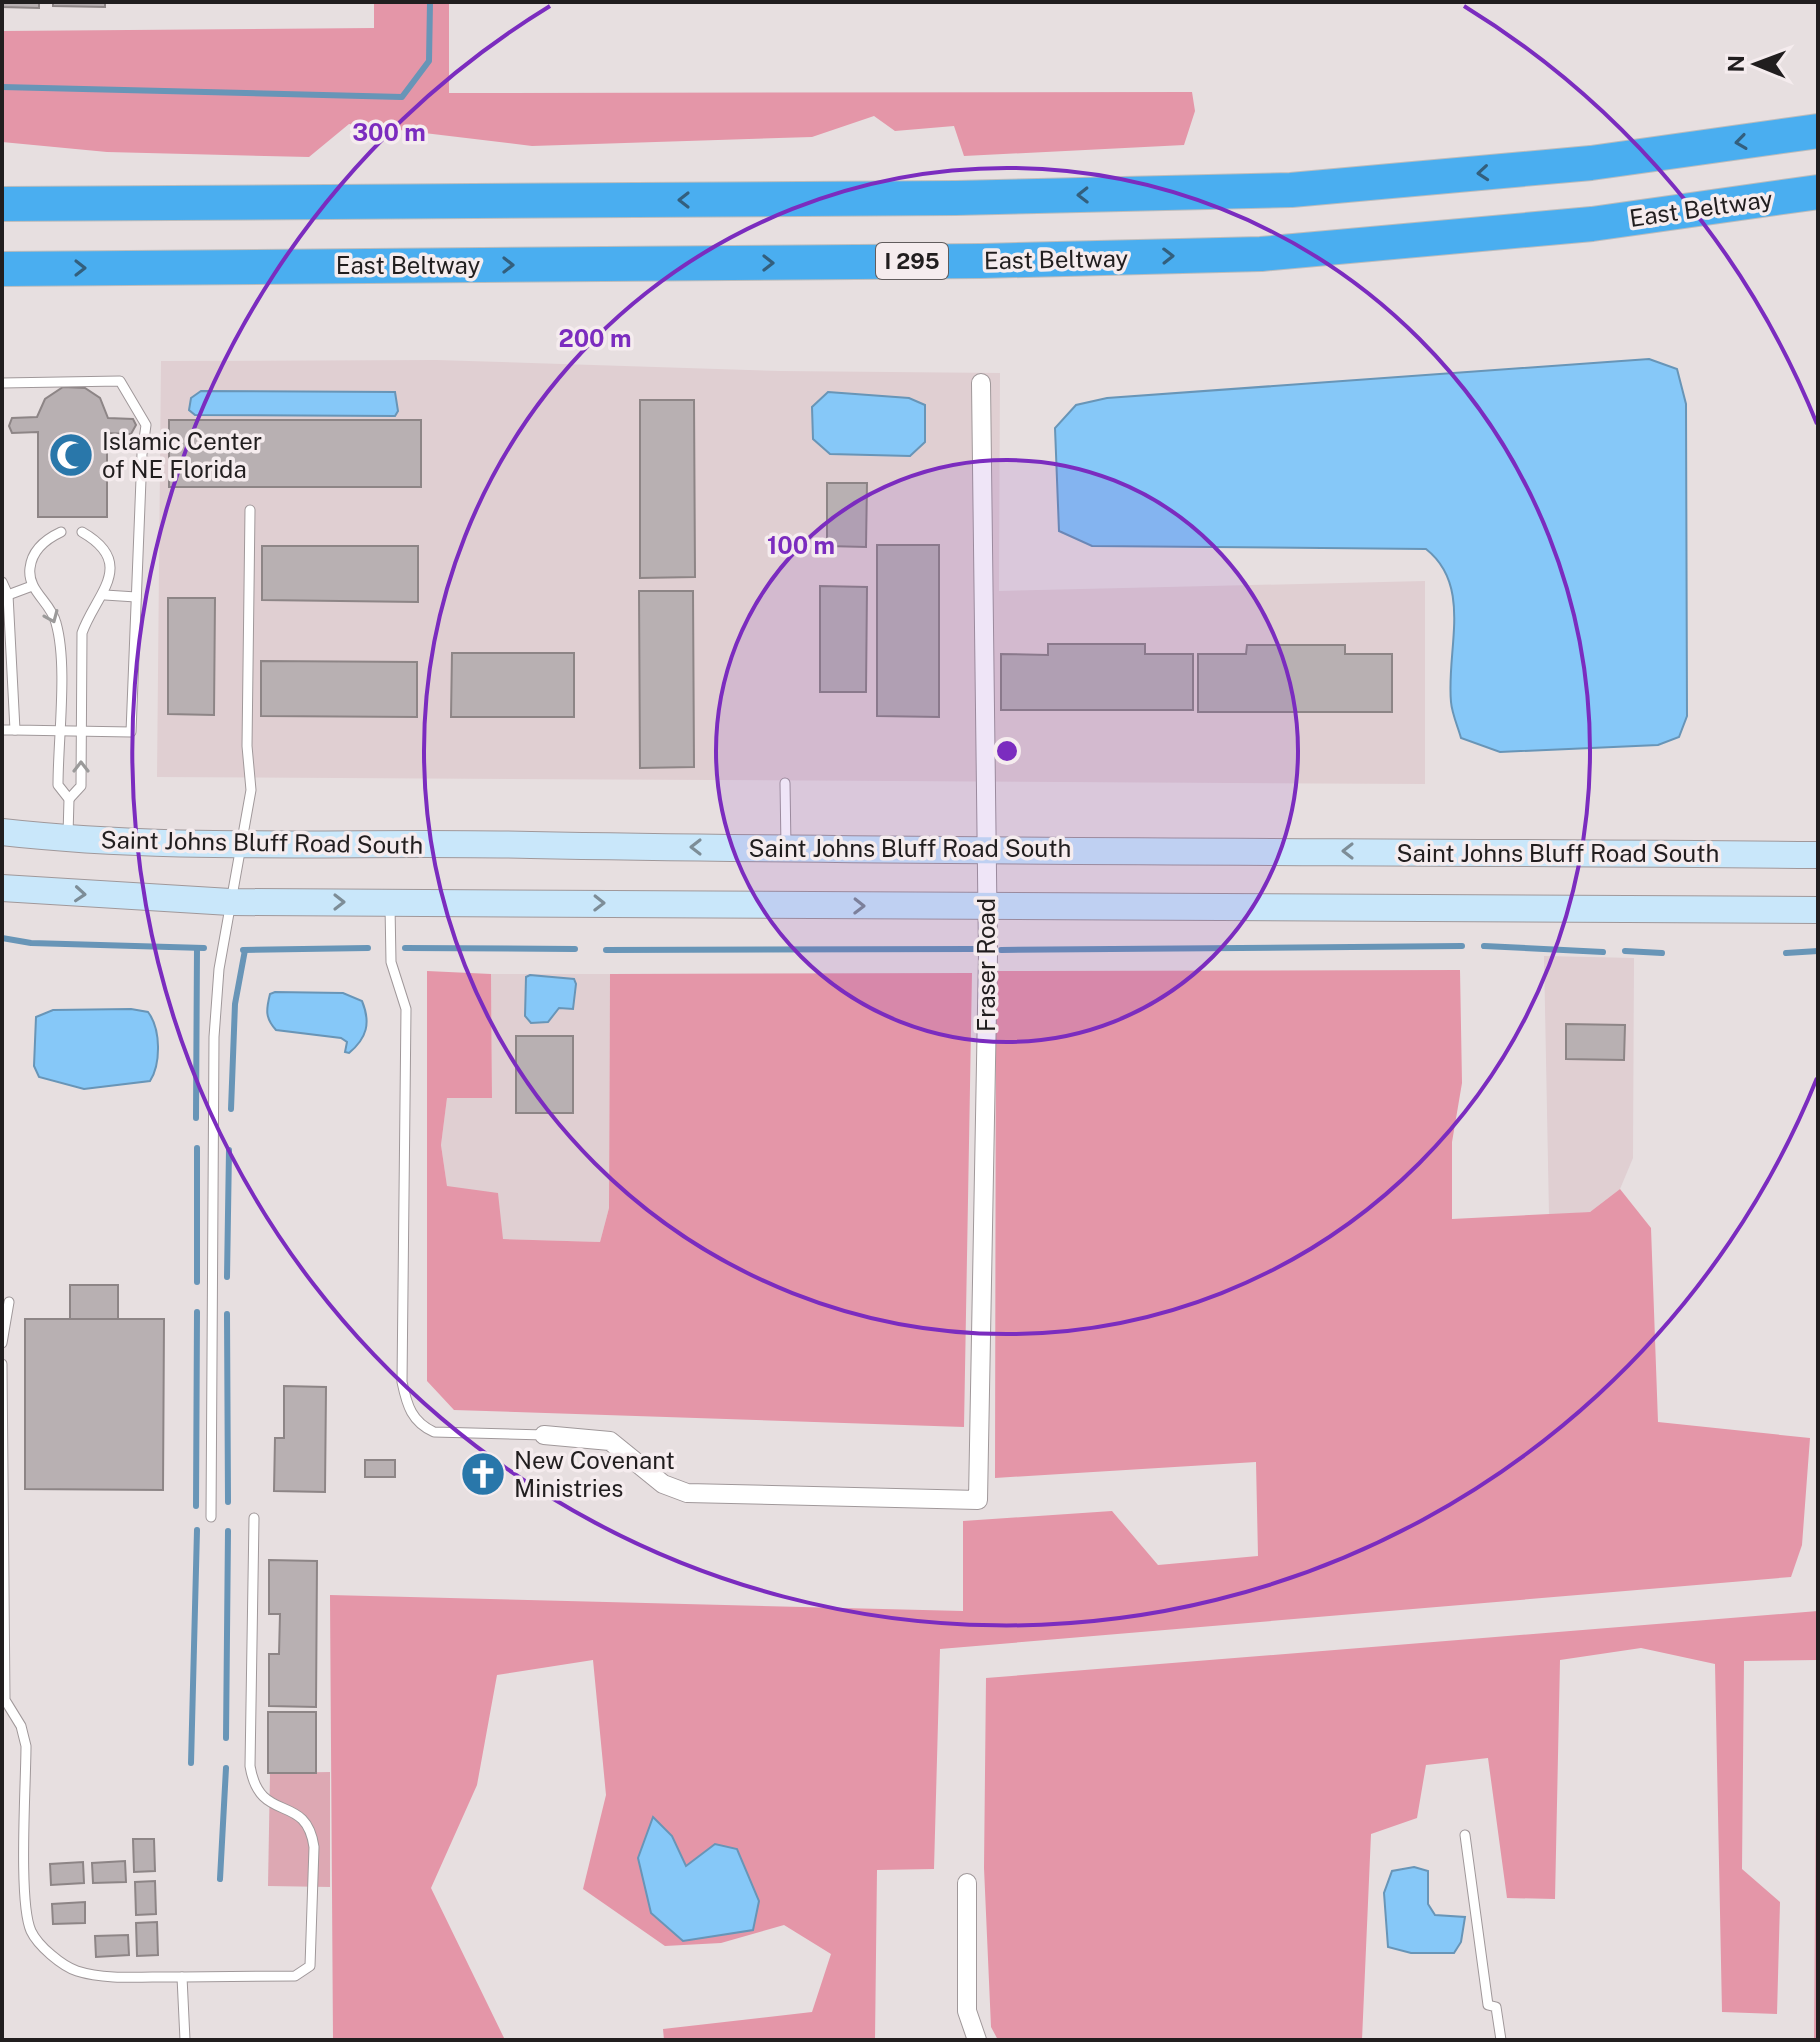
<svg xmlns="http://www.w3.org/2000/svg" width="1820" height="2042" viewBox="0 0 1820 2042" font-family="'Public Sans',sans-serif">
  <rect width="100%" height="100%" fill="#e7dfe0"/>
  <g fill="#e0cfd2">
    <path d="M436 360 781 371 1000 373 999 591 1425 581V784L157 777 161 361Z"/>
    <path d="M1544 956 1634 958 1633 1158 1620 1189 1590 1212 1549 1215Z"/>
    <path d="M491 974H610L609 1208 600 1242 502 1239 447 1186 441 1145 447 1098H492Z"/>
  </g>
  <path fill="#dda8b3" d="M330 1772V1887L268 1886 270 1773Z"/>
  <g fill="#e496a8">
    <path d="M374 2H449V93L1192 92 1195 111 1184 145 964 156 954 126 895 131 874 116 812 137 532 146 349 124 309 157 107 152 2 142V31L374 28Z"/>
    <path d="M1460 970 1462 1083 1452 1142V1219L1590 1212 1620 1189 1651 1228 1658 1422 1810 1438 1802 1545 1791 1577 940 1649 934 1869 877 1870 875 2040H664L663 2029 812 2012 831 1954 784 1925 721 1943 665 1946 583 1889 606 1795 593 1660 497 1675 477 1785 431 1888 505 2040H333L330 1595 963 1611V1521L1112 1511 1158 1565 1258 1556 1256 1462 995 1478 996 971Z"/>
    <path d="M427 971 491 974 492 1098H447L441 1145 447 1186 498 1193 503 1239 600 1242 609 1208 610 974 972 973 964 1427 454 1410 427 1381Z"/>
    <path d="M1818 1611V2040H1814L1817 1660 1744 1661 1742 1869 1780 1902 1777 2014 1722 2012 1715 1664 1641 1648 1560 1660 1555 1899 1507 1898 1488 1758 1426 1765 1417 1818 1371 1834 1362 2040H998L991 2027 984 1868 986 1678Z"/>
  </g>
  <g fill="#86c8f8" stroke="#6895b7" stroke-width="2">
    <path d="M1649 359 1677 369 1686 404 1687 716 1679 737 1658 745 1500 752 1461 738C1458 727 1452 714 1451 702 1446 650 1473 586 1426 549L1092 546 1059 531 1055 428 1076 405 1107 398Z"/>
    <path d="M201 391 395 392 398 411 395 416 195 415 189 410 191 398Z"/>
    <path d="M828 392 909 398 925 405V442L910 456 830 454 813 439 812 407Z"/>
    <path d="M530 975 574 979 576 984 573 1009 559 1008 548 1022 531 1023 525 1016 526 977Z"/>
    <path d="M275 992 343 993 362 1001C371 1023 367 1038 349 1053L345 1052 347 1042 341 1038 276 1030C265 1018 266 1010 270 994Z"/>
    <path d="M131 1009 148 1012C161 1029 161 1064 150 1081L84 1089 39 1077 34 1066 36 1017 53 1010Z"/>
    <path d="M653 1817 672 1836 686 1866 715 1844 737 1849 759 1901 753 1930 683 1941 651 1913 638 1858Z"/>
    <path d="M1414 1867 1428 1871V1904L1435 1915 1465 1917 1461 1942 1454 1953H1411L1388 1947 1384 1893 1392 1871Z"/>
  </g>
  <g fill="none" stroke-linecap="round" stroke-linejoin="round">
    <g stroke="#6895b7" stroke-width="6">
      <path d="M2 87 402 97 429 61 430 2"/>
      <path d="M2 938 31 943 204 948"/>
      <path d="M1484 946 1603 952"/>
      <path d="M405 948 575 949"/>
      <path d="M243 950 368 948"/>
      <path d="M606 950 973 949"/>
      <path d="M1001 950 1462 946"/>
      <path d="M1625 951 1662 953"/>
      <path d="M1786 953 1818 951"/>
      <path d="M231 1109 235 1004 245 950"/>
      <path d="M196 1118 197 948"/>
      <path d="M197 1148V1282"/>
      <path d="M227 1277 229 1150"/>
      <path d="M227 1314 228 1502"/>
      <path d="M196 1506 197 1312"/>
      <path d="M226 1738 228 1531"/>
      <path d="M191 1763 197 1530"/>
      <path d="M220 1879 226 1768"/>
    </g>
  </g>
  <g fill="#b8b0b2" stroke="#8d8586" stroke-width="2">
    <path d="M2 2H39V8L2 7Z"/>
    <path d="M53 2H105V7L53 6Z"/>
    <path d="M63 387 85 388 100 398 108 418 133 419 136 425 131 434 107 433V517H38V432L12 433 9 426 12 418 37 417 45 399Z"/>
    <path d="M640 400H694L695 577 640 578Z"/>
    <rect x="169" y="420" width="252" height="67"/>
    <path d="M827 483H867L866 547 827 546Z"/>
    <path d="M877 545H939V717L877 716Z"/>
    <path d="M262 546H418V602L262 600Z"/>
    <path d="M820 586 867 587 866 692H820Z"/>
    <path d="M639 591H693L694 767 640 768Z"/>
    <path d="M168 598H215L214 715 168 714Z"/>
    <path d="M1048 644H1145V654H1193V710H1001V654L1048 655Z"/>
    <path d="M1247 645H1345V654H1392V712H1198V654H1246Z"/>
    <path d="M452 653H574V717H451Z"/>
    <path d="M261 661 417 662V717L261 716Z"/>
    <path d="M1566 1024 1625 1025 1624 1060 1566 1059Z"/>
    <rect x="516" y="1036" width="57" height="77"/>
    <rect x="70" y="1285" width="48" height="34"/>
    <path d="M25 1319H164L163 1490 25 1489Z"/>
    <path d="M284 1386 326 1387 325 1492 274 1491 275 1438H284Z"/>
    <rect x="365" y="1460" width="30" height="17"/>
    <path d="M269 1560 317 1561 316 1707 269 1706V1654H279L280 1614H269Z"/>
    <rect x="268" y="1712" width="48" height="61"/>
    <path d="M133 1839H154L155 1871 134 1872Z"/>
    <path d="M125 1861 126 1882 93 1883 92 1863Z"/>
    <path d="M83 1862 84 1883 51 1885 50 1864Z"/>
    <path d="M155 1881 156 1914 136 1915 135 1882Z"/>
    <path d="M85 1902V1923L53 1924 52 1904Z"/>
    <path d="M157 1922 158 1955 137 1956 136 1923Z"/>
    <path d="M128 1935 129 1955 96 1957 95 1936Z"/>
  </g>
  <g fill="none" stroke-linecap="round" stroke-linejoin="round">
    <g stroke="#a0989a" stroke-width="11">
      <g id="lane">
        <path d="M2 383 120 381 146 425 142 454 131 732 15 730 8 595 2 582"/>
        <path d="M61 532C46 539 32 550 30 568 27 591 51 602 56 623 68 665 58 738 58 785L69 799 68 835"/>
        <path d="M8 595 32 586"/>
        <path d="M105 595 136 597"/>
        <path d="M2 730H15"/>
        <path d="M785 783 786 847"/>
        <path d="M69 799 81 786 82 633C95 595 138 564 82 532"/>
        <path d="M390 906 391 962 406 1009 402 1382C407 1406 412 1422 434 1432L544 1435"/>
        <path d="M2 1343 9 1302"/>
        <path d="M2 1364 5 1700 21 1726 26 1746C26 1784 18 1902 31 1931 38 1946 62 1966 77 1971 108 1981 149 1976 182 1977"/>
        <path d="M211 1517 214 1037 219 969 251 790 247 746 250 510"/>
        <path d="M1465 1835 1488 2005 1496 2007 1501 2040"/>
        <path d="M185 2040 182 1977 295 1976 310 1966 314 1847C306 1791 260 1826 250 1766L254 1518"/>
      </g>
    </g>
    <g stroke="#a0989a" stroke-width="20">
      <g id="street">
        <path d="M544 1435 610 1441 663 1484 687 1493 978 1500 988 954 981 383"/>
        <path d="M967 1883V2011L977 2040"/>
      </g>
    </g>
    <g stroke="#a0989a" stroke-width="28">
      <g id="secondary">
        <path d="M2 832C178 852 355 841 531 845 960 853 1389 851 1818 855"/>
        <path d="M2 888 230 902 1818 910"/>
      </g>
    </g>
    <g stroke="#bcbcbc" stroke-width="36">
      <g id="highway">
        <path d="M2 204 956 198 1291 190 1591 163 1818 131"/>
        <path d="M2 269 981 261 1261 254 1592 224 1818 192"/>
      </g>
    </g>
    <use href="#lane" stroke="#fff" stroke-width="9"/>
    <use href="#street" stroke="#fff" stroke-width="18"/>
    <use href="#secondary" stroke="#c9e7fa" stroke-width="26"/>
    <use href="#highway" stroke="#4aaef0" stroke-width="34"/>
  </g>
  <defs><path id="oneway-chevron" d="M-2-3.5L2.5 0L-2 3.5" fill="none" stroke-width="1.6" stroke-linecap="round" stroke-linejoin="round" transform="scale(2)"/></defs>
  <g stroke="#335f7d">
    <use href="#oneway-chevron" transform="translate(1741 142) rotate(172)"/>
    <use href="#oneway-chevron" transform="translate(1483 173) rotate(175)"/>
    <use href="#oneway-chevron" transform="translate(1083 195) rotate(179)"/>
    <use href="#oneway-chevron" transform="translate(684 200) rotate(180)"/>
    <use href="#oneway-chevron" transform="translate(1168 256) rotate(-1)"/>
    <use href="#oneway-chevron" transform="translate(768 263)"/>
    <use href="#oneway-chevron" transform="translate(508 265)"/>
    <use href="#oneway-chevron" transform="translate(80 268)"/>
  </g>
  <g stroke="#9b9a9a">
    <use href="#oneway-chevron" transform="translate(52 617) rotate(67)"/>
    <use href="#oneway-chevron" transform="translate(81 767) rotate(-90)"/>
  </g>
  <g stroke="#7d8d97">
    <use href="#oneway-chevron" transform="translate(696 847) rotate(-180)"/>
    <use href="#oneway-chevron" transform="translate(1348 851) rotate(-180)"/>
    <use href="#oneway-chevron" transform="translate(80 894) rotate(4)"/>
    <use href="#oneway-chevron" transform="translate(339 902)"/>
    <use href="#oneway-chevron" transform="translate(599 903) rotate(1)"/>
    <use href="#oneway-chevron" transform="translate(859 906) rotate(1)"/>
  </g>
  <circle cx="1007" cy="751" r="291" fill="#7b2cbf" fill-opacity=".12"/>
  <g fill="none" stroke="#7b2cbf" stroke-width="4">
    <circle cx="1007" cy="751" r="291"/>
    <circle cx="1007" cy="751" r="583"/>
    <path d="M1817 1078A874 874 0 1 1 550 6M1464 6A874 874 0 0 1 1817 424"/>
  </g>
  <defs>
    <g id="mosque-disc" transform="scale(2.3)"><circle r="9.5" fill="#2977aa" stroke="#f5ecee"/><path d="M3.5-4.9A6 6 0 1 0 3.5 4.9A5 5 0 1 1 3.5-4.9Z" fill="#fff"/></g>
    <g id="church-disc" transform="scale(2.3)"><circle r="9.5" fill="#2977aa" stroke="#f5ecee"/><path d="M-1.2-6h2.4v3.5h3.3v2.4h-3.3V6h-2.4V-.1h-3.3v-2.4h3.3Z" fill="#fff"/></g>
  </defs>
  <g fill-rule="evenodd">
    <use href="#mosque-disc" x="71" y="455"/>
    <use href="#church-disc" x="483" y="1474"/>
  </g>
  <g text-anchor="middle" dominant-baseline="central" stroke-width="7" stroke-linejoin="round" paint-order="stroke">
    <rect fill="#f5ecee" stroke="#615c5d" stroke-width="2" x="876" y="243" width="72" height="36" rx="6"/>
    <g font-size="22" font-weight="bold" fill="#211e1f">
      <text x="912" y="261">I 295</text>
    </g>
    <g font-size="24" fill="#211e1f" stroke="#f5ecee">
      <text transform="translate(1701 208) rotate(-8)">East Beltway</text>
      <text transform="translate(1056 259) rotate(-1)">East Beltway</text>
      <text x="408" y="265">East Beltway</text>
      <text transform="translate(262 842) rotate(1)">Saint Johns Bluff Road South</text>
      <text x="910" y="848">Saint Johns Bluff Road South</text>
      <text x="1558" y="853">Saint Johns Bluff Road South</text>
      <text transform="translate(986 965) rotate(-90)">Fraser Road</text>
    </g>
    <g font-size="24" fill="#211e1f" stroke="#f5ecee" text-anchor="start">
      <text x="102" y="441">Islamic Center<tspan x="102" dy="28">of NE Florida</tspan></text>
      <text x="514" y="1460">New Covenant<tspan x="514" dy="28">Ministries</tspan></text>
    </g>
  </g>
  <circle cx="1007" cy="751" r="12" fill="#7b2cbf" stroke="#f5ecee" stroke-width="4"/>
  <g font-size="24" text-anchor="middle" font-weight="bold" fill="#7b2cbf" stroke="#f5ecee" stroke-width="7" stroke-linejoin="round" paint-order="stroke">
    <text x="389" y="141">300 m</text>
    <text x="595" y="347">200 m</text>
    <text x="801" y="554">100 m</text>
  </g>
  <rect width="1820" height="2042" fill="none" stroke="#211e1f" stroke-width="8"/>
  <g transform="translate(1756 64) rotate(271)" stroke="#f5ecee" stroke-width="6" paint-order="stroke">
  <path d="M0-6L14 30L0 20L-14 30Z" fill="#211e1f"/>
  <text y="-12" font-size="22" font-weight="bold" text-anchor="middle" fill="#211e1f">N</text>
  </g>
</svg>
